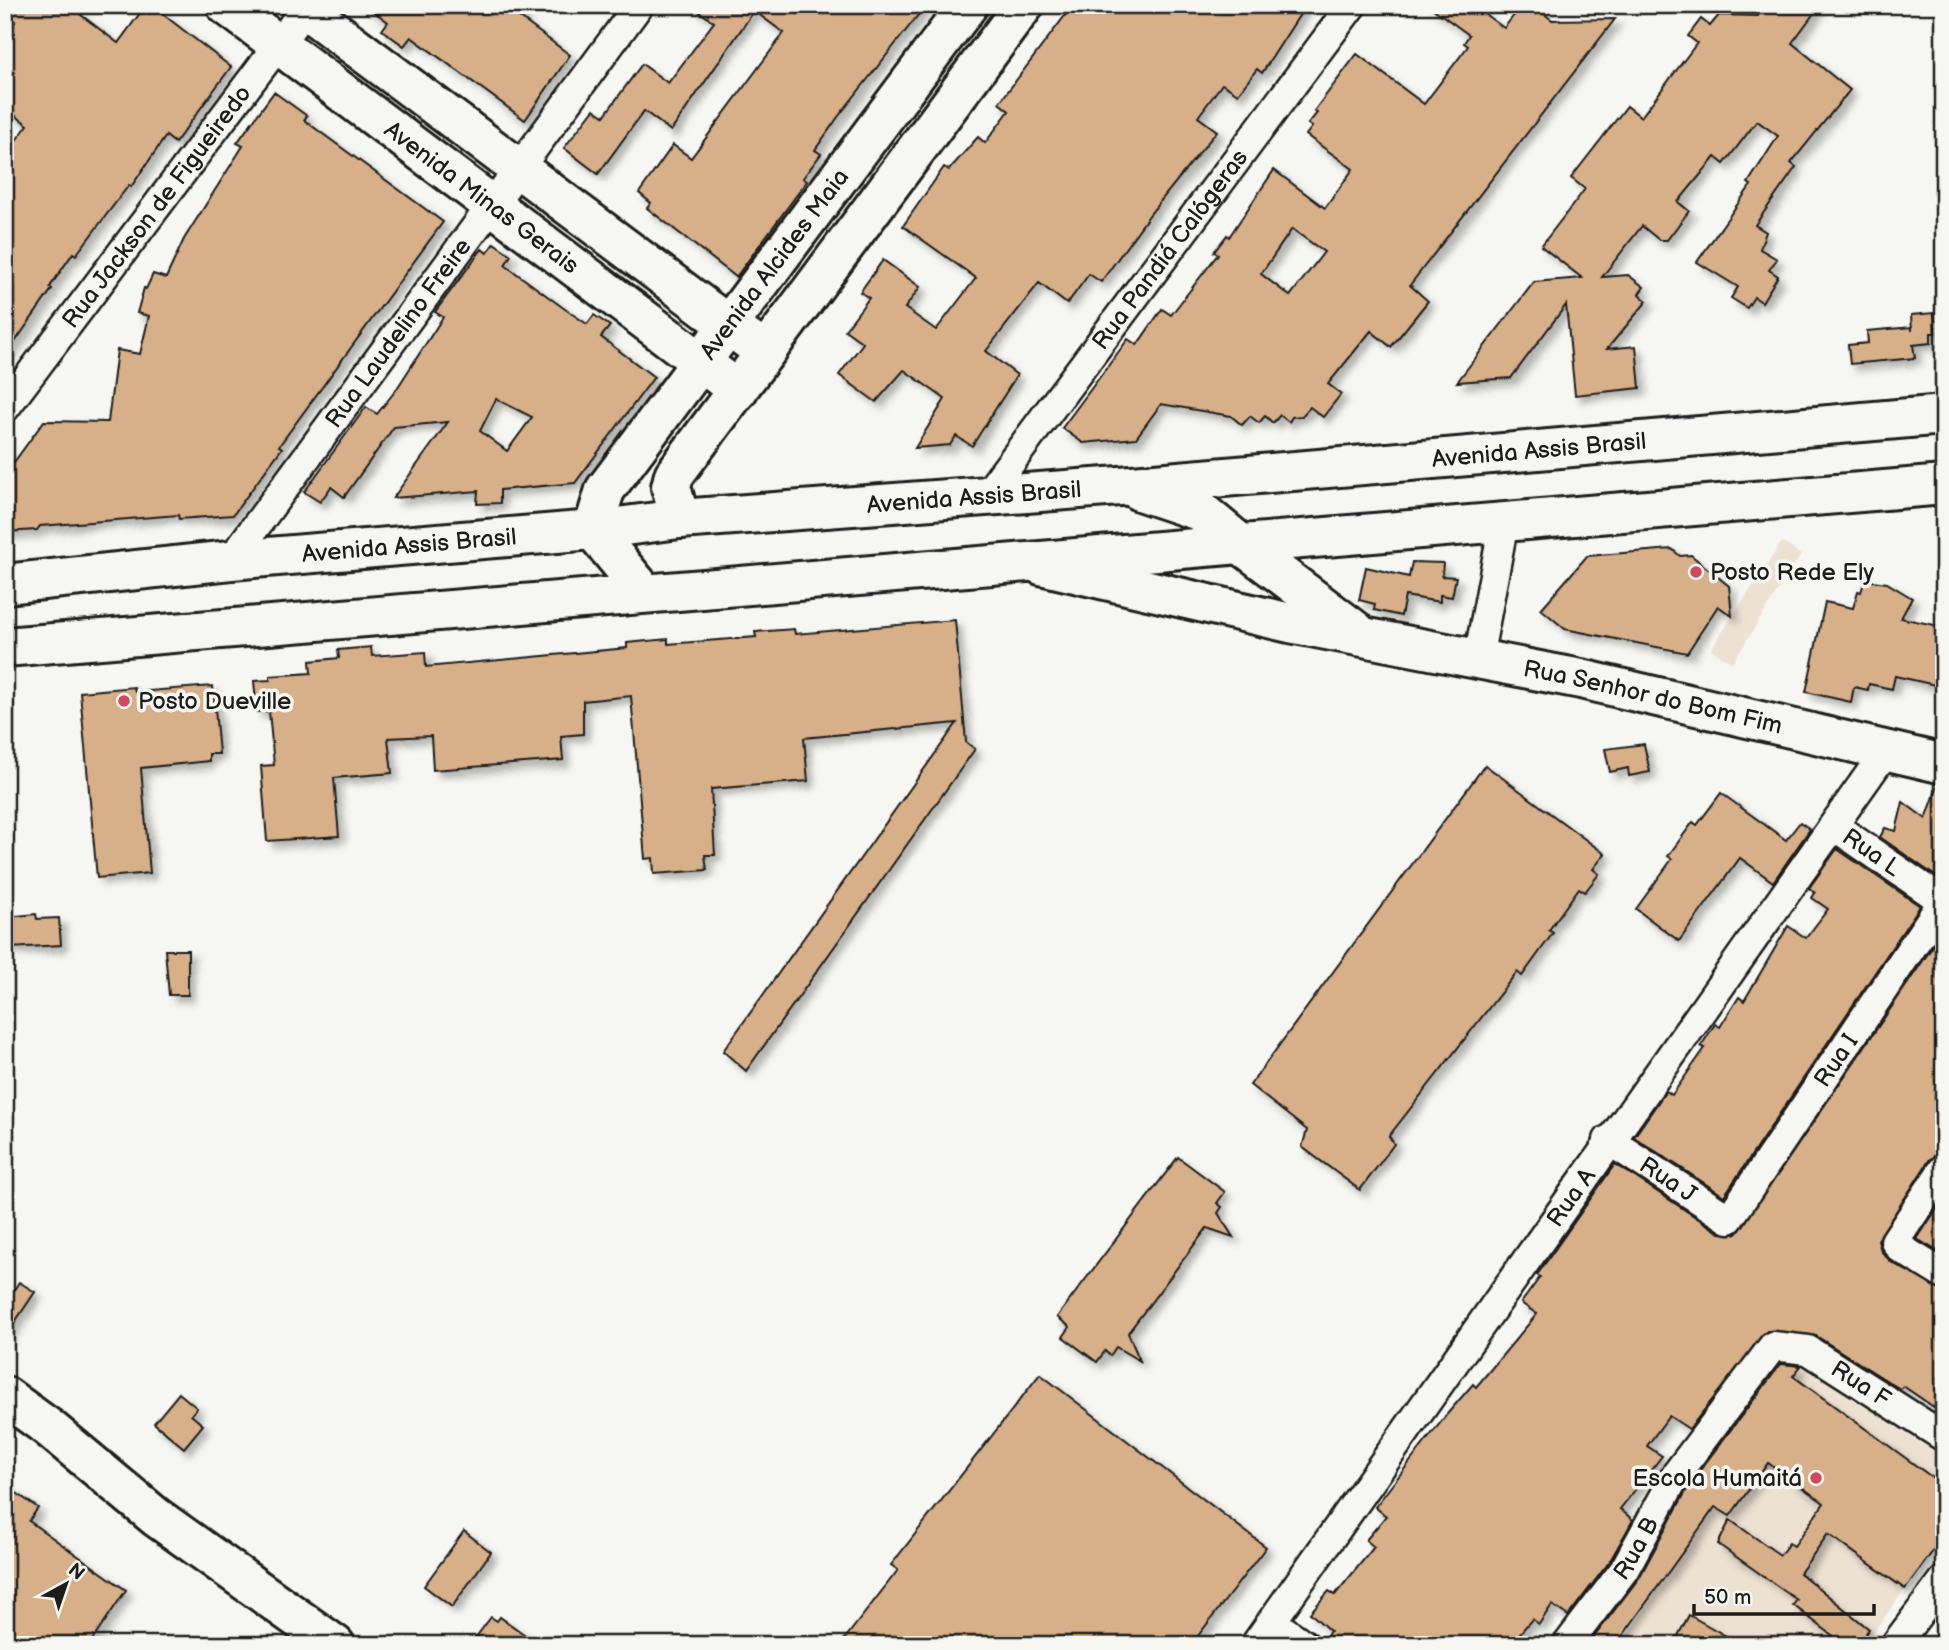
<svg xmlns="http://www.w3.org/2000/svg" width="1949" height="1650" viewBox="0 0 1949 1650" font-family="'Balsamiq Sans',sans-serif">
  <defs>
    <filter id="shadow"><feDropShadow dx="6" dy="6" stdDeviation="3.5" flood-color="#0004"/></filter>
  </defs>
  <rect width="100%" height="100%" fill="#f6f6f2"/>
  <filter id="ink" filterUnits="userSpaceOnUse"><feTurbulence type="fractalNoise" baseFrequency=".0143" numOctaves="2"/><feDisplacementMap in="SourceGraphic" scale="14" xChannelSelector="R" yChannelSelector="G"/><feConvolveMatrix kernelMatrix="1 2 1 2 8 2 1 2 1" color-interpolation-filters="sRGB"/></filter>
  <g filter="url(#ink)">
    <g fill="#ede1d2">
      <path d="M1782 542 1801 555 1732 663 1711 649Z"/>
      <path d="M1787 1353 1805 1354 1944 1456V1536L1864 1645H1620L1704 1521 1673 1500 1764 1367Z"/>
    </g>
    <g fill="#d7af88" stroke="#1c1c1c" stroke-width="2" fill-rule="evenodd" filter="url(#shadow)">
      <path d="M5 5H68L118 43 146 5H151L231 67 175 143 166 136 131 187 129 185 76 255 73 253 50 287 52 289 5 356V154L28 125 5 108V36L15 22 5 15Z"/>
      <path d="M365 5H528L519 17 570 55 525 120 411 37 404 46 382 30 388 22Z"/>
      <path d="M690 5H926L838 117 815 150 821 154 803 178 807 181 736 277 647 208 651 203 639 193 673 145 691 158 784 33 754 11 671 131 644 111 598 174 564 148 594 109 604 116 642 64 668 83 714 22Z"/>
      <path d="M1073 5H1306L1262 73 1257 69 1238 94 1222 84 1198 117 1217 131 1150 214 1101 282 1089 274 1067 304 1039 283 986 351 1017 375 972 446 956 436 950 445 915 448 945 399 904 370 876 402 839 375 863 343 845 330 869 298 860 292 883 260 920 287 905 308 936 330 976 278 903 226 944 167 949 170 978 137 985 143 1009 111 999 103Z"/>
      <path d="M1428 5H1472L1504 28 1522 5H1533L1552 20 1615 19 1410 285 1428 301 1391 347 1371 331 1328 384 1341 394 1323 417 1310 407 1302 416 1292 417 1289 422 1280 415 1273 423 1265 416 1259 423 1250 416 1242 425 1231 416 1161 404 1136 438 1083 443 1062 428 1128 339 1137 345 1162 309 1171 315 1218 254 1214 252 1227 235 1229 237 1274 170 1325 208 1353 169 1306 135 1312 127 1308 124 1317 113 1314 111 1357 54 1424 104 1468 46 1464 43 1469 35ZM1292 229 1324 252 1290 296 1261 274Z"/>
      <path d="M1759 5H1820L1792 43 1850 90 1791 163 1796 167 1755 225 1766 232 1760 249 1777 259 1769 270 1778 276 1762 302 1754 297 1747 308 1731 298 1738 287 1697 262 1751 185 1748 183 1778 136 1757 121 1724 164 1715 157 1678 202 1689 211 1667 240H1659L1642 226 1602 277 1628 275 1644 287 1639 294 1647 301 1607 349 1636 346 1640 388 1575 395 1566 305 1511 378 1457 382 1534 282 1582 278 1541 246 1585 189 1571 178 1627 106 1641 117 1697 43 1688 36 1701 19 1710 26 1719 15 1758 16Z"/>
      <path d="M274 92 307 116 304 120 443 222 279 446 282 448 233 515 179 519 178 515 40 526 37 530 5 532V463L14 462 44 421 108 422 117 350 140 354 149 316 137 313 144 288 146 289 153 274 166 278 184 239 243 146 237 143Z"/>
      <path d="M494 243 511 255 505 265 565 309 587 324 594 315 610 326 601 337 654 377 575 483 500 490V503L477 504 478 491 393 498 448 422 394 427 344 497 331 487 320 502 304 492 366 407 377 414 396 390 443 317 435 312 482 249 487 253ZM496 399 532 417 507 451 480 431Z"/>
      <path d="M1934 313 1935 333H1931V343L1913 345 1915 358 1850 364 1848 345 1868 343 1867 331 1912 327V331L1911 315Z"/>
      <path d="M1672 549 1680 556 1691 555 1729 586 1732 616 1718 606 1687 653 1565 629 1541 609 1587 556Z"/>
      <path d="M1412 562 1443 563 1442 576 1456 577 1452 597 1440 595V602L1405 596 1401 616 1374 610 1375 604 1359 600 1366 567 1409 577Z"/>
      <path d="M1865 580 1887 583 1912 598 1901 618 1944 627V687L1895 676 1892 689 1869 684 1868 690 1854 687 1851 702 1806 692 1825 602 1853 608 1858 591 1861 592Z"/>
      <path d="M955 620 966 742 975 749 746 1071 723 1051 957 723 804 738 808 781 711 789 715 855H705L707 870 654 874 653 858 645 859 631 696 583 701V734L561 736 563 760 433 770 431 736 388 738 392 773 334 778 339 836 267 841 261 766 274 765 269 711 257 712 254 681 270 680V676L311 673 310 661 339 658 338 650 371 647 372 656 425 652 426 667 627 648V643L668 639V644L756 637 755 632 794 629 795 634Z"/>
      <path d="M213 686 219 754H209V761L141 768 150 873 97 878 80 692 134 687 135 692Z"/>
      <path d="M1644 744 1650 772 1629 776 1628 768 1610 772 1605 749Z"/>
      <path d="M1485 765 1605 854 1593 869 1599 874 1585 892 1579 888 1549 930 1553 933 1522 976 1517 972 1389 1136 1394 1144 1360 1190 1302 1147 1307 1130 1250 1085Z"/>
      <path d="M1938 785H1944V882L1880 837 1885 828 1896 831 1903 802 1926 819Z"/>
      <path d="M1721 793 1786 840 1800 822 1810 829 1773 882 1740 858 1679 941 1636 909 1672 859 1668 856 1693 822 1697 825Z"/>
      <path d="M1837 849 1920 906 1724 1196 1634 1137 1666 1091 1672 1095 1705 1048 1701 1046 1715 1024 1720 1027 1739 997 1744 1001 1788 926 1806 938 1828 909 1812 898 1815 893 1809 888Z"/>
      <path d="M36 914 37 919 59 918 61 945 10 948 7 917Z"/>
      <path d="M1944 930V1152L1930 1159 1878 1240 1881 1251 1891 1262 1944 1292V1414L1903 1386 1900 1389 1816 1336 1767 1331 1689 1429 1669 1416 1647 1446 1662 1456 1620 1509 1633 1520 1610 1561 1568 1616 1552 1605 1539 1624 1532 1619 1510 1645H1321L1330 1631 1310 1613 1329 1591 1335 1595 1374 1547 1366 1540 1386 1516 1375 1507 1388 1490 1448 1413 1473 1384 1476 1387 1537 1314 1521 1303 1540 1277 1537 1275 1615 1164 1720 1233 1737 1234Z"/>
      <path d="M165 950H188V995H169Z"/>
      <path d="M1178 1157 1225 1192 1217 1203 1222 1207 1218 1213 1233 1237 1207 1228 1128 1333 1140 1361 1116 1347 1110 1356 1105 1351 1097 1362 1063 1337 1070 1327 1057 1317Z"/>
      <path d="M1944 1198V1255L1917 1239Z"/>
      <path d="M19 1282 35 1292 5 1337V1304Z"/>
      <path d="M1781 1364 1801 1366 1793 1376 1944 1486V1536L1905 1589 1828 1534 1800 1573 1869 1629 1857 1645H1829L1834 1637 1832 1635 1793 1605 1797 1600 1718 1544 1730 1520 1780 1555 1789 1543 1794 1546 1824 1503 1768 1463 1730 1516 1715 1507 1616 1645H1588L1639 1578 1691 1482Z"/>
      <path d="M1040 1374 1266 1547 1191 1645H840L898 1570 891 1565Z"/>
      <path d="M179 1393 197 1408 191 1415 203 1425 184 1448 154 1423Z"/>
      <path d="M5 1485 38 1508 29 1521 126 1590 89 1645H5Z"/>
      <path d="M464 1531 491 1552 452 1607 424 1586Z"/>
      <path d="M1689 1615 1742 1645H1673Z"/>
      <path d="M491 1617 497 1621 500 1617 539 1645H470Z"/>
    </g>
    <g fill="none" stroke-linecap="round" stroke-linejoin="round">
      <g stroke="#1c1c1c" stroke-width="33">
        <g id="street">
          <path id="s1" d="M5 408 308 5"/>
          <path id="s2" d="M988 493 1352 5"/>
          <path id="s3" d="M231 560 639 5"/>
          <path d="M1478 659 1504 522"/>
          <path id="s4" d="M1834 826 1944 902"/>
          <path id="s5" d="M1608 1140 1729 1219 1943 901"/>
          <path d="M1944 1168 1895 1241 1900 1248 1944 1275"/>
          <path d="M1272 1622 1305 1645"/>
          <path id="s6" d="M1255 1645 1886 751"/>
          <path id="s7" d="M1567 1645 1624 1570 1677 1473 1773 1346 1808 1350 1944 1437"/>
          <path d="M1895 1645 1944 1580"/>
        </g>
      </g>
      <g stroke="#1c1c1c" stroke-width="44">
        <g id="secondary">
          <path id="s8" d="M226 5 738 390"/>
          <path d="M300 5 751 342"/>
          <path d="M680 519 671 487 674 475 1024 5"/>
          <path id="s9" d="M593 530 605 490 968 5"/>
          <path d="M1243 546 1356 631"/>
          <path id="s10" d="M1041 565 1290 623 1581 679 1944 764"/>
          <path d="M5 1396 49 1428 156 1517 335 1645"/>
        </g>
      </g>
      <g stroke="#1c1c1c" stroke-width="44">
        <g id="primary">
          <path d="M1139 491 1202 512 1243 546"/>
          <path d="M593 530 644 592"/>
          <path id="s11" d="M5 584 231 560 593 530 680 519 1120 486 1944 415"/>
          <path d="M5 647C651 592 1298 541 1944 485"/>
        </g>
      </g>
      <use href="#street" stroke="#f6f6f2" stroke-width="28"/>
      <use href="#secondary" stroke="#f6f6f2" stroke-width="38"/>
      <use href="#primary" stroke="#f6f6f2" stroke-width="38"/>
    </g>
  </g>
  <g fill="#d1495b" stroke="#f6f6f2" stroke-width="2.5">
    <circle cx="1696" cy="572" r="7"/>
    <circle cx="124" cy="701" r="7"/>
    <circle cx="1816" cy="1478" r="7"/>
  </g>
  <g text-anchor="middle" dominant-baseline="central" stroke-width="7" stroke-linejoin="round" paint-order="stroke">
    <g font-size="24" fill="#1c1c1c" stroke="#f6f6f2">
      <text stroke="none"><textPath href="#s8" startOffset="320">Avenida Minas Gerais</textPath></text>
      <text stroke="none"><textPath href="#s1" startOffset="252">Rua Jackson de Figueiredo</textPath></text>
      <text stroke="none"><textPath href="#s2" startOffset="304">Rua Pandiá Calógeras</textPath></text>
      <text stroke="none"><textPath href="#s9" startOffset="324">Avenida Alcides Maia</textPath></text>
      <text stroke="none"><textPath href="#s3" startOffset="282">Rua Laudelino Freire</textPath></text>
      <text stroke="none"><textPath href="#s11" startOffset="1540">Avenida Assis Brasil</textPath></text>
      <text stroke="none"><textPath href="#s11" startOffset="973">Avenida Assis Brasil</textPath></text>
      <text stroke="none"><textPath href="#s11" startOffset="406">Avenida Assis Brasil</textPath></text>
      <text stroke="none"><textPath href="#s10" startOffset="626">Rua Senhor do Bom Fim</textPath></text>
      <text stroke="none"><textPath href="#s4" startOffset="46">Rua L</textPath></text>
      <text stroke="none"><textPath href="#s5" startOffset="336">Rua I</textPath></text>
      <text stroke="none"><textPath href="#s5" startOffset="72">Rua J</textPath></text>
      <text stroke="none"><textPath href="#s6" startOffset="548">Rua A</textPath></text>
      <text stroke="none"><textPath href="#s7" startOffset="462">Rua F</textPath></text>
      <text stroke="none"><textPath href="#s7" startOffset="119">Rua B</textPath></text>
    </g>
    <g font-size="24" fill="#1c1c1c" stroke="#f6f6f2" text-anchor="start">
      <text x="1710" y="572">Posto Rede Ely</text>
      <text x="138" y="701">Posto Dueville</text>
      <text x="1802" y="1478" text-anchor="end">Escola Humaitá</text>
    </g>
  </g>
  <rect width="1949" height="1650" fill="none" stroke="#f6f6f2" stroke-width="28"/>
  <rect x="14" y="14" width="1921" height="1622" fill="none" stroke="#1c1c1c" stroke-width="2.5" filter="url(#ink)"/>
  <g transform="translate(66 1584) rotate(40)" stroke="#f6f6f2" stroke-width="5" paint-order="stroke">
  <path d="M0-5L12 26L0 18L-12 26Z" fill="#1c1c1c"/>
  <text y="-10" font-size="19" font-weight="bold" text-anchor="middle" fill="#1c1c1c">N</text>
  </g>
  <path d="M1694 1604v10h180v-10" fill="none" stroke="#1c1c1c" stroke-width="3.5"/>
  <text x="1704" y="1604" font-size="21" fill="#1c1c1c" stroke="#f6f6f2" stroke-width="5" paint-order="stroke">50 m</text>
</svg>
